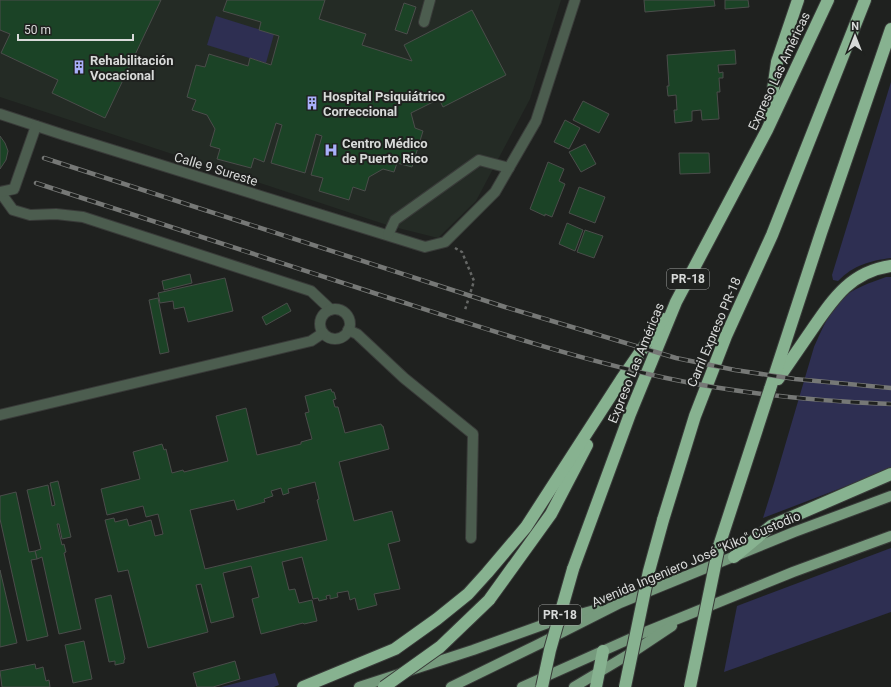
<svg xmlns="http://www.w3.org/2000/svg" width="891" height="687" viewBox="0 0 891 687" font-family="Roboto,sans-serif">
  <rect width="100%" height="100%" fill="#1f211f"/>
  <path fill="#242b25" d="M0 0H561L530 99 476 201 438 238 390 226 0 97Z"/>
  <g fill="#2e2f52">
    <path d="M216 16 274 34 266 63 207 45Z"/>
    <path d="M891 82V258C869 261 854 265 838 281L833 280 832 275Z"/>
    <path d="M886 277H891V469L763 518 774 483 814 347C820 334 830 310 840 301 852 288 870 283 886 277Z"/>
    <path d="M891 548V612L724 672 737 606Z"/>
    <path d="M275 673 279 685 274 687H221Z"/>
  </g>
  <g fill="#1b4326" stroke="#4b4d4b" fill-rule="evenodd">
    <path d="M0 0H161L105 118 52 93 58 80 1 53 10 34 0 30Z"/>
    <path d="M227 0H325L319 19 366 34 362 45 412 61 404 45 472 10 506 75 443 107 439 99 411 113 415 128 423 131 412 167 397 163 394 172 383 169 369 177 365 191 353 187 349 200 319 191 323 178 311 175 322 136 316 134 305 173 271 163 282 125 276 123 264 162 254 158 251 168 217 159 220 149 210 146 215 129 207 115 192 110 196 100 187 97 196 65 205 67 209 54 248 66 250 58 271 65 279 36 259 30 261 22 223 11Z"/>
    <path d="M644 0H714L715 6 645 12Z"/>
    <path d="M725 0H748L749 7 725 9Z"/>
    <path d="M404 3 416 7 407 34 395 30Z"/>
    <path d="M735 50 736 64 718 65 719 73 723 72V78H719L720 92H717L719 119 702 120 701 110 692 111V121L675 123 674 110H677L676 95 668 96 667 86H669L667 55Z"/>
    <path d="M583 101 609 114 599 133 573 120Z"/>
    <path d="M565 120 580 128 569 149 554 142Z"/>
    <path d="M0 136 5 143 8 151 6 160 0 169Z"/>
    <path d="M585 144 596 164 581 172 569 152Z"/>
    <path d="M679 153H709L710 173 680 174Z"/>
    <path d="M548 162 564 169 559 181 565 184 552 217 545 214V216L530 209Z"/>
    <path d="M579 187 605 197 595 223 569 213Z"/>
    <path d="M567 223 583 230 575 251 559 244Z"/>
    <path d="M585 230 603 236 594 258 577 252Z"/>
    <path d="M190 274 192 283 164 290 162 281Z"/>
    <path d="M225 278 233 311 188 322 184 307 174 309 173 301 160 303 158 293Z"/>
    <path d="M158 298 169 352 160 354 149 300Z"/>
    <path d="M287 303 291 311 266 325 262 317Z"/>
    <path d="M331 389 332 392H334L336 399 333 400 335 407H338L345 433 381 424 382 426H383L389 449 339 462 354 521 392 511 400 541 388 544 400 589 374 594 377 605 358 610 355 598 350 600 348 591 337 593 338 597 330 599V595L326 596 327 599 319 601 318 598 313 599 302 557 282 562 289 590 295 589 299 603 312 600 317 621 304 624 303 623 261 634 252 599 259 597 251 566 223 573 234 617 211 623 201 584 196 585 208 632 148 648 128 570 118 572 105 520 114 518 115 522 127 519 129 526 151 520 155 536 163 534 158 514 146 517 143 506 107 515 101 489 140 479 133 452 162 444 164 450 166 449 172 473 183 470 184 472 228 461 216 416 246 408 257 455 301 444V442L312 439 305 413 309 412 305 396ZM315 482 319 499 317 500 327 540 205 569 190 510 234 500 237 510 265 502 264 499 273 496 271 491 281 488 283 495 289 493 288 489Z"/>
    <path d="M58 481 71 537 62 539 59 524H57L62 545 64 544 66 552 64 553 81 629 59 634 42 557 37 559 35 551 41 549 27 490 48 485 52 506 55 505 50 483Z"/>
    <path d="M16 492 29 552 35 551 37 559 31 560 48 636 27 641 0 519V496Z"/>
    <path d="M0 570 17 643 0 647Z"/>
    <path d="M111 595 125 659 124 660V663L115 665V661L109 662 95 599Z"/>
    <path d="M84 641 92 679 73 683 65 645Z"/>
    <path d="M235 661 240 679 213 687H197L193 673Z"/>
    <path d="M35 664 36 669 43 667 46 681 49 680 50 687H2L0 671Z"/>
  </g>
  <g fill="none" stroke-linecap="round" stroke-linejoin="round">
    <g stroke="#393b39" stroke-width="12">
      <g id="minor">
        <path d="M424 22 430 0"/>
        <path d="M0 114 64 135 425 247 445 242 495 192 536 121 575 0"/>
        <path d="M0 192 13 210 30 215 56 214 83 217 311 291 329 308 330 310"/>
        <path d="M0 192 14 189 36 126"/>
        <path d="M388 235 395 220 479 160 509 168"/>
        <circle cx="335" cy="324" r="15"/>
        <path d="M348 330 357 334 404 378 473 434 471 538"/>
        <path d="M0 415 311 341 323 333"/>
      </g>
    </g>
    <g stroke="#393b39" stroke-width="12">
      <g id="major">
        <path d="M359 687 473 650 548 623 598 609"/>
        <path d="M451 687 537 645 620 603 794 532 891 496"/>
        <path d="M522 687 643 633 793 572 891 536"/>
        <path d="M574 687 636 650 672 626"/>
      </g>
    </g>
    <g stroke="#393b39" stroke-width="14">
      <g id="highway">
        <path d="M769 117 777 62 798 0"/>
        <path d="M778 379C789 363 800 347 811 331 833 299 850 272 891 266"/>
        <path d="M770 389 821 233 891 29"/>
        <path d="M663 520 695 416 726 336 772 235 865 0"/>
        <path d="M734 557 771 526 891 474"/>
        <path d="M573 569 630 414 676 302 767 130 828 0"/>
        <path d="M489 600 551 514 587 445"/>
        <path d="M303 687 395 649 437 619 468 594 487 573 526 527 621 380 663 319"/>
        <path d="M596 687 603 651"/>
      </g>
    </g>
    <path stroke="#656765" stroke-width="2.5" stroke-dasharray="3 3" stroke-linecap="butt" d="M455 248 462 252 474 281 465 310"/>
    <use href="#minor" stroke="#4c5d4f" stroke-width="10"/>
    <use href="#major" stroke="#769a7d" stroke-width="10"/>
    <use href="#highway" stroke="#87b290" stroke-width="12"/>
    <g stroke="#767876" stroke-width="4.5">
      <g id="rail">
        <path d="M44 158 505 307 676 358 735 370 795 379 891 388"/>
        <path d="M36 183C147 219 259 256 371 292 468 323 565 356 666 378 740 394 815 401 891 404"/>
      </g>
    </g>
    <use href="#rail" stroke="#1f211f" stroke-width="3" stroke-dasharray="9" stroke-linecap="butt"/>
    <g stroke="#393b39" stroke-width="14" stroke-linecap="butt">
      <g id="highway-bridge">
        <path d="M384 687 440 647 489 600"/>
        <path d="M542 687 550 650 573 569"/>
        <path d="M625 687 649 571 663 520"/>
        <path d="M690 687 719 546 770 389"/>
      </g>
    </g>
    <use href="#highway-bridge" stroke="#87b290" stroke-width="12"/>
  </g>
  <defs>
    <g id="building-bare" transform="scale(1.08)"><path d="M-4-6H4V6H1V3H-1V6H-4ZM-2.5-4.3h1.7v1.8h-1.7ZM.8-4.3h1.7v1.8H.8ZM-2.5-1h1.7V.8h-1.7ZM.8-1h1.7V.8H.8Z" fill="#aab0fb" stroke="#1f211f" stroke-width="2.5" paint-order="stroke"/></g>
    <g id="hospital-bare" transform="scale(1.08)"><path d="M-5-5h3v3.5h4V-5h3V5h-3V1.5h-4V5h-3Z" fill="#aab0fb" stroke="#1f211f" stroke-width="2.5" paint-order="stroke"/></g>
  </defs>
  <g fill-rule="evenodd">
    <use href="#building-bare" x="79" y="67"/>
    <use href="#building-bare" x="312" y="103"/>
    <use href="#hospital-bare" x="331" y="150"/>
  </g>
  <g text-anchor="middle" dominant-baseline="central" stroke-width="4" stroke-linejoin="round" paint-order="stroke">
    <g fill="#1f211f" stroke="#a0a2a1" stroke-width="1">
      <rect x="667" y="269" width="42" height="20" rx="3"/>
      <rect x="539" y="605" width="42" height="20" rx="3"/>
    </g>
    <g font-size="12" font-weight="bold" fill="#d8dad9">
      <text x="688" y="279">PR-18</text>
      <text x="560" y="615">PR-18</text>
    </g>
    <g font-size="13" font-weight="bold" fill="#d8dad9" stroke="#1f211f" text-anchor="start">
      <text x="90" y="60">Rehabilitación<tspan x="90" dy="15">Vocacional</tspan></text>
      <text x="323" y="96">Hospital Psiquiátrico<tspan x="323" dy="15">Correccional</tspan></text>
      <text x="342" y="143">Centro Médico<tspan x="342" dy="15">de Puerto Rico</tspan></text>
    </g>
    <g font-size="13" fill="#d8dad9" stroke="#1f211f">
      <text transform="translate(779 71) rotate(-65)">Expreso Las Américas</text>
      <text transform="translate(216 169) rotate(17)">Calle 9 Sureste</text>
      <text transform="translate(714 332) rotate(-67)">Carril Expreso PR-18</text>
      <text transform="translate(636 363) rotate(-68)">Expreso Las Américas</text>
      <text transform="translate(696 559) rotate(-23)">Avenida Ingeniero José "Kiko" Custodio</text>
    </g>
  </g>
  <g transform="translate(855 36)" stroke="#1f211f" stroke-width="3" paint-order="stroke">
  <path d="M0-3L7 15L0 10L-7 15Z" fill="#d8dad9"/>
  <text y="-6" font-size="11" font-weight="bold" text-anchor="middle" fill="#d8dad9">N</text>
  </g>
  <path d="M18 34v6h115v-6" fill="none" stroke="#d8dad9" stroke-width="2"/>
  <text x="24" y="34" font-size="12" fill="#d8dad9" stroke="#1f211f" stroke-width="3" paint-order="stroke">50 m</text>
</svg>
